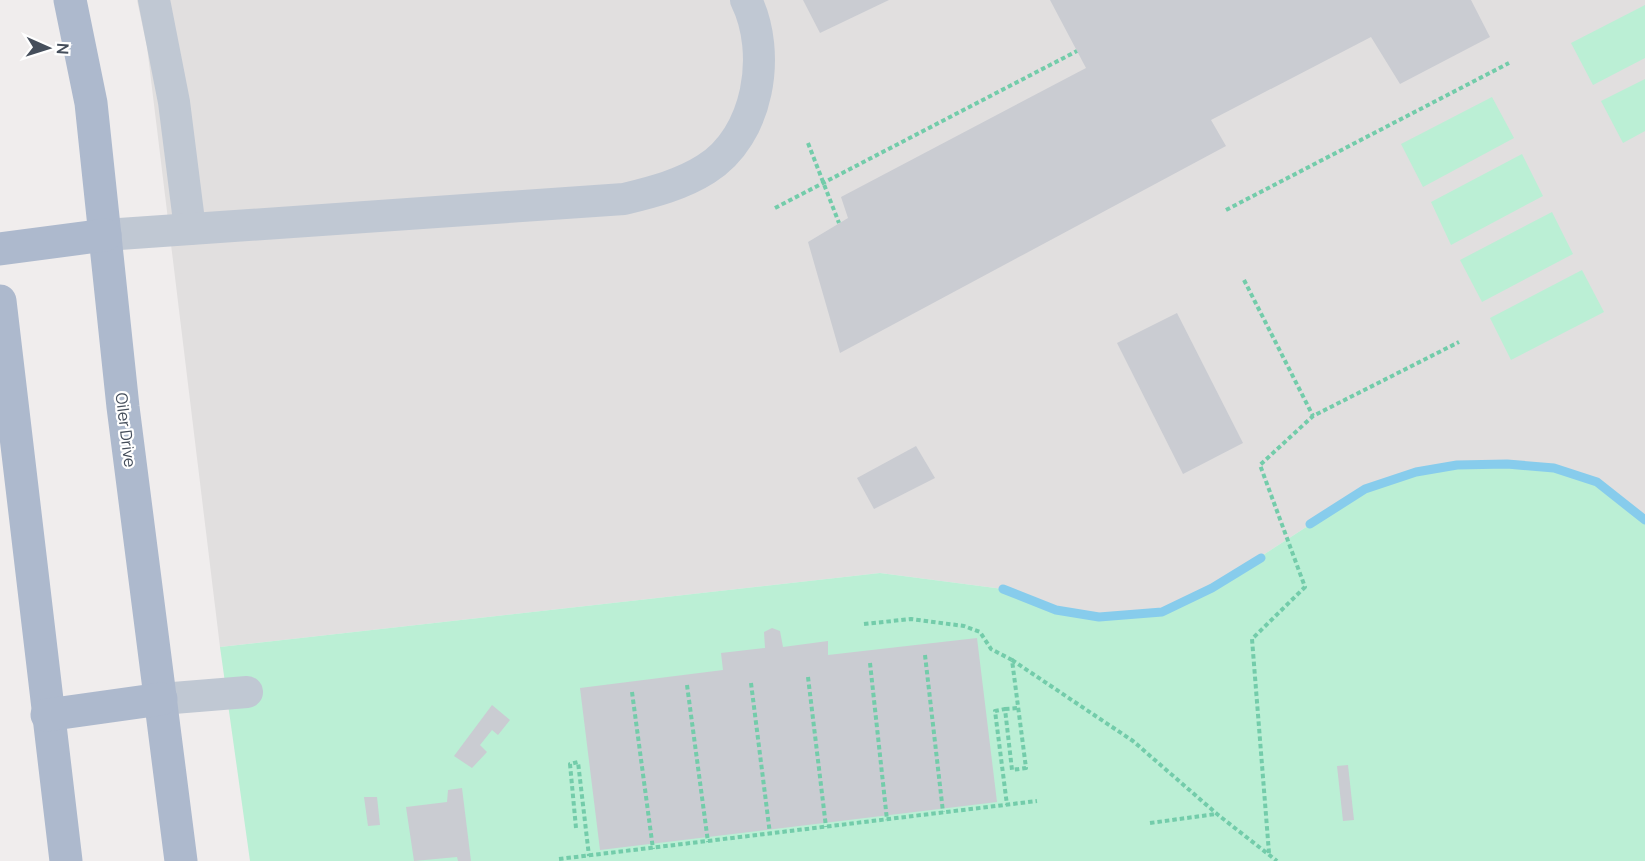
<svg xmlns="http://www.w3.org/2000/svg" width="1645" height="861" viewBox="0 0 1645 861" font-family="Manrope,sans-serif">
  <rect width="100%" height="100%" fill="#f0eded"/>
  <path fill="#e1dfdf" d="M137 0H1645V520L1597 482 1554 468 1507 464 1365 489 1212 588 1162 612 1099 617 1056 610 1003 589 880 573 220 647 147 47Z"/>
  <g fill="#bbefd5">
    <path d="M1645 5V58L1593 85 1571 43Z"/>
    <path d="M1645 79V131L1623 143 1601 101Z"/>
    <path d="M1492 97 1514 138 1423 187 1401 144Z"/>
    <path d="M1522 154 1543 196 1451 245 1431 202Z"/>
    <path d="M1552 212 1573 254 1482 302 1460 260Z"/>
    <path d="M1582 270 1604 312 1511 360 1490 318Z"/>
    <path d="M1507 464C1567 469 1601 476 1645 520V861H250L220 647 880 573 1003 589 1056 610 1099 617 1161 612 1212 588 1365 489 1416 472 1457 465Z"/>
  </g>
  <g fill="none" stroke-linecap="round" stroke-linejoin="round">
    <g stroke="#87ccec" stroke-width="9">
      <path d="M1310 524 1365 489 1416 472 1457 465 1507 464 1554 468 1597 482 1645 520"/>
      <path d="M1003 589 1056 610 1099 617 1162 612 1212 588 1261 558"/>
    </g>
  </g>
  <g fill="#caccd2">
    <path d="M803 0H889L820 33Z"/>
    <path d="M1050 0H1471L1490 37 1400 84 1371 37 1211 120 1226 146 840 353 808 242 848 218 841 197 1086 68Z"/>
    <path d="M1177 313 1243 443 1183 474 1117 343Z"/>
    <path d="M916 446 935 478 874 509 857 478Z"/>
    <path d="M772 628 780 631 783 647 828 641V655L977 638 997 802 600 850 580 688 723 670 721 653 765 648 764 632Z"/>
    <path d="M492 705 510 720 498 735 492 730 480 745 487 752 472 768 454 756Z"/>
    <path d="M1348 765 1354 820 1343 821 1337 766Z"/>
    <path d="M462 788 471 861H458L457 857 414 861 406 807 447 802 448 790Z"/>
    <path d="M364 797H377L380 825 368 826Z"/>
  </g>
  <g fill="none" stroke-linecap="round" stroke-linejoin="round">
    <g stroke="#73ccaa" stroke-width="4" stroke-dasharray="4.5 3" stroke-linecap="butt">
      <path d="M808 143 839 223"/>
      <path d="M775 208 1077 51"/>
      <path d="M1226 210 1509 63"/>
      <path d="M1244 280 1313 416"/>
      <path d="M864 624 911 619 964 626 980 632 991 649 1012 660 1026 768 1012 770 1005 709 995 711 1007 805"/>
      <path d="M925 655 943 812"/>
      <path d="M1012 660 1133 741 1217 814 1277 861"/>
      <path d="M870 663 887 820"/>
      <path d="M808 677 826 827"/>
      <path d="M751 683 770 834"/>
      <path d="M687 685 708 842"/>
      <path d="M632 692 653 849"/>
      <path d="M1005 709 1018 708"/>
      <path d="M1150 823 1216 814"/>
      <path d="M576 828 570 764 578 762 589 856"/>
      <path d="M1269 853 1252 639 1305 587 1260 465 1313 416 1459 342"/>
      <path d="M559 859 1037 801"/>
    </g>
    <g stroke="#c0c8d3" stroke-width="32">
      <path d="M154 0 174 102 190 229"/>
      <path d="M105 235 624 199C652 192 681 185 706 169 759 136 772 53 746 0"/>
      <path d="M161 699 247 692"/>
    </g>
    <g stroke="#adb9cd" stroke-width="33">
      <path d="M70 0 91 103 123 407 181 861"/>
      <path d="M0 249 105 235"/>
      <path d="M0 301 66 861"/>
      <path d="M47 715 161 699"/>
    </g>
  </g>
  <g text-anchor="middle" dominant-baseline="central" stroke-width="4.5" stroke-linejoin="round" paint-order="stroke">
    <g font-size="16" fill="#454e5b" stroke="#fff">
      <text transform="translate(126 430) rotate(83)">Oiler Drive</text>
    </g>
  </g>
  <g transform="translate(48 48) rotate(93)" stroke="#ffffff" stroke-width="4.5" paint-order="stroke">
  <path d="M0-4.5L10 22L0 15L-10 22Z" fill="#454e5b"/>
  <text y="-9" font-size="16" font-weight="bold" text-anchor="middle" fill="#454e5b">N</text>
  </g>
</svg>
